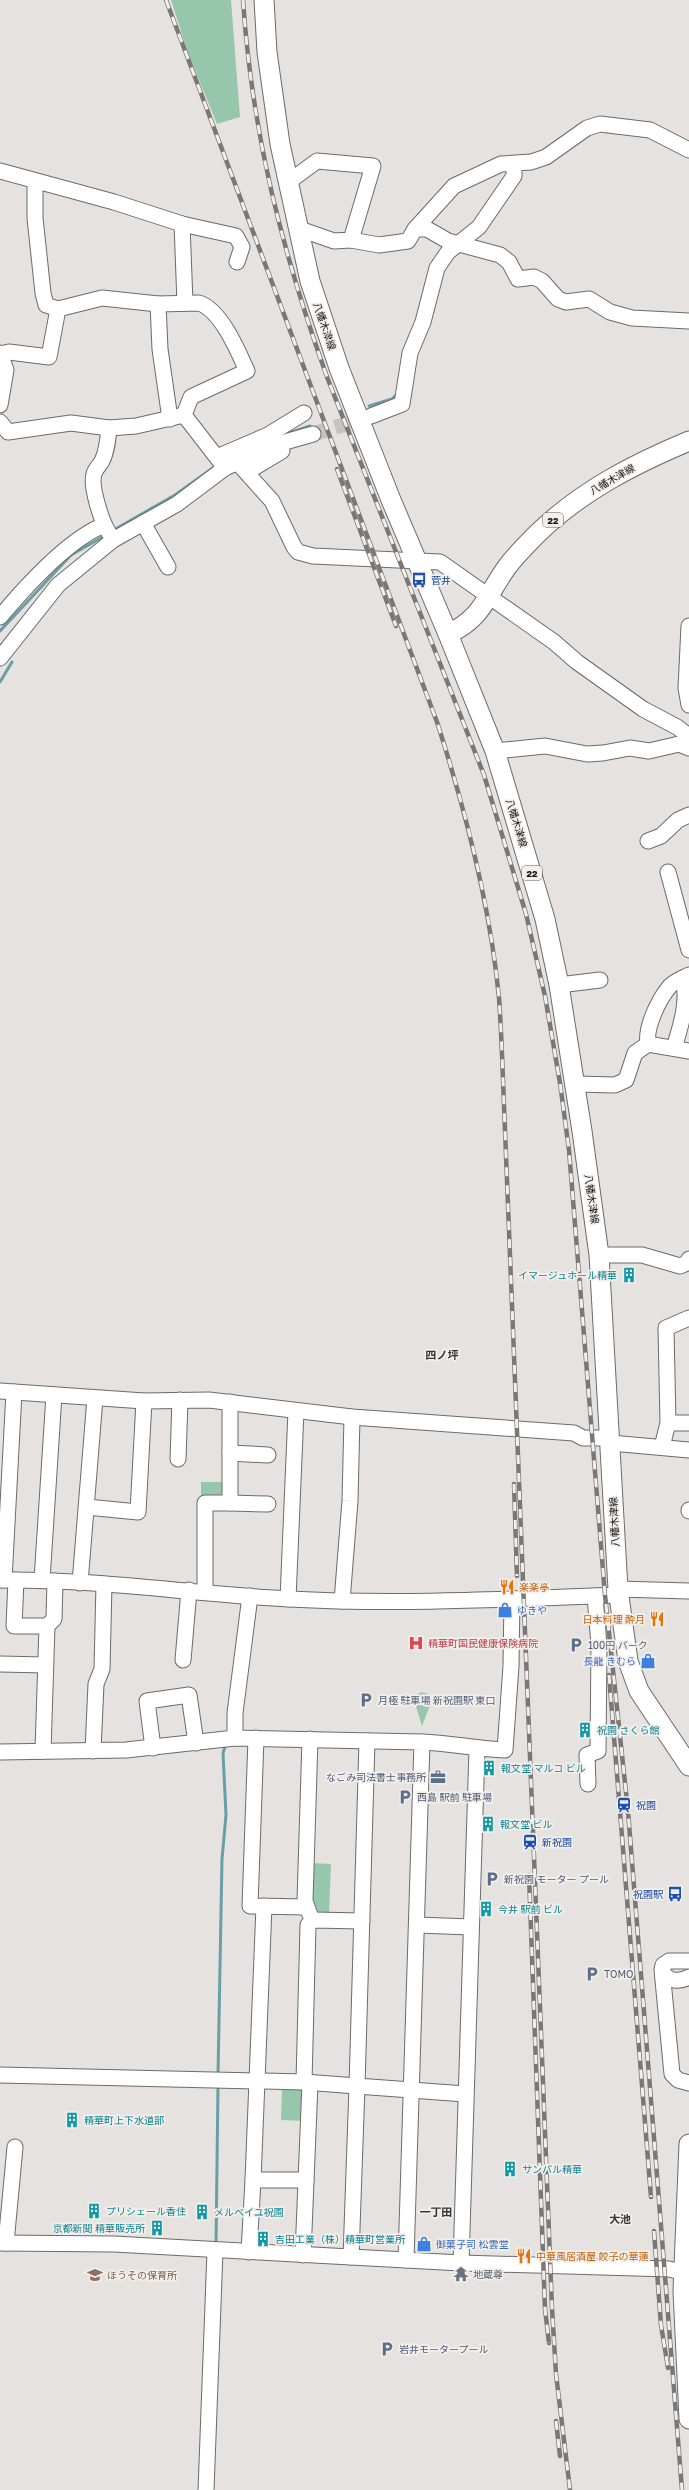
<svg xmlns="http://www.w3.org/2000/svg" width="689" height="2490" viewBox="0 0 689 2490" font-family="'Golos Text','Noto Sans JP',sans-serif">
  <rect width="100%" height="100%" fill="#e6e2df"/>
  <g fill="#96c7ad">
    <path d="M171 0H231L240 117 217 124 188 53Z"/>
    <path d="M201 1482H226V1494L221 1498H201Z"/>
    <path d="M422 1692 429 1694 432 1700 422 1726 414 1700 416 1695Z"/>
    <path d="M311 1863 331 1864 329 1914H320L310 1901Z"/>
    <path d="M307 2087 306 2121 281 2120 282 2088Z"/>
  </g>
  <g fill="none" stroke-linecap="round" stroke-linejoin="round">
    <g stroke="#6a9ea6" stroke-width="3">
      <path d="M369 406 392 399 398 393"/>
      <path d="M286 434 310 426"/>
      <path d="M112 531 175 495 217 465"/>
      <path d="M0 631 71 555 106 535"/>
      <path d="M0 682 12 662"/>
      <path d="M218 2075 222 1859 226 1815 223 1753 226 1744"/>
      <path d="M216 2245 218 2085"/>
    </g>
    <path stroke="#c7c3c1" stroke-width="15" stroke-dasharray="15 8" stroke-linecap="butt" d="M313 434 370 417"/>
    <g stroke="#6e6a68" stroke-width="17">
      <g id="minor">
        <path d="M0 171 114 202 182 224 185 303"/>
        <path d="M35 181V218L43 293 46 305 58 309"/>
        <path d="M287 183 317 161 373 166 351 240 334 241 297 228"/>
        <path d="M182 224 236 236 242 247 237 262"/>
        <path d="M415 229H427L448 241 500 255 509 262 518 279 534 277 542 281 558 299 566 302 589 299 610 312 632 318 689 321"/>
        <path d="M351 240 379 245 408 241 415 229 454 186 501 164 531 162 546 157 587 128 600 124 650 130 689 150"/>
        <path d="M158 304 160 349 170 419"/>
        <path d="M0 353 6 370 0 405"/>
        <path d="M1 354 9 352 49 357 58 309 102 298 158 304 199 303C221 310 238 351 247 371L191 397 184 415"/>
        <path d="M371 416 402 404 410 353 423 322 437 268 448 252 479 227 514 176V165"/>
        <path d="M0 422 8 432 71 423 109 428 136 426 184 415 225 468"/>
        <path d="M109 428C108 439 107 451 102 461 100 465 95 469 94 474 90 486 102 523 109 533"/>
        <path d="M217 457 268 435 304 413"/>
        <path d="M237 462 272 501 294 547 298 552 313 556 440 562 554 642 577 662 643 709 677 727 689 736"/>
        <path d="M247 472 282 451"/>
        <path d="M143 523 168 567"/>
        <path d="M0 617C26 586 67 540 104 525"/>
        <path d="M689 626 686 688 689 705"/>
        <path d="M0 658 58 585 113 540 177 504 225 468 278 444 313 434"/>
        <path d="M495 751 545 746 587 754 603 753 630 748 649 751 679 744 689 748"/>
        <path d="M648 841 661 836 678 820 689 815"/>
        <path d="M668 872 689 950"/>
        <path d="M559 985 600 980"/>
        <path d="M648 1044C645 1027 659 999 670 986 675 981 683 978 689 975"/>
        <path d="M674 1048C681 1025 689 1001 683 978"/>
        <path d="M575 1084 615 1085 626 1080 635 1053 648 1044 689 1051"/>
        <path d="M599 1255H642L680 1266 687 1263 689 1259"/>
        <path d="M0 1391 144 1401 209 1400 352 1417 574 1433 583 1438H610"/>
        <path d="M668 1423H689"/>
        <path d="M611 1443 689 1450"/>
        <path d="M662 1447 668 1423 666 1328 689 1318"/>
        <path d="M230 1453 268 1455"/>
        <path d="M178 1459 180 1400"/>
        <path d="M230 1503 268 1504"/>
        <path d="M87 1507 138 1512 144 1401"/>
        <path d="M689 1511V1510"/>
        <path d="M0 1580C97 1579 192 1594 289 1599 399 1605 509 1599 618 1595"/>
        <path d="M4 1580 14 1392"/>
        <path d="M16 1580 14 1626H47"/>
        <path d="M42 1580 54 1395"/>
        <path d="M80 1583 95 1398"/>
        <path d="M618 1589 689 1591"/>
        <path d="M205 1591V1503H230V1402"/>
        <path d="M288 1599 296 1411"/>
        <path d="M342 1601 350 1501 352 1417"/>
        <path d="M183 1660 189 1590"/>
        <path d="M0 1664 45 1665"/>
        <path d="M235 1738V1713L250 1596"/>
        <path d="M256 1738 250 1906 306 1907"/>
        <path d="M310 1739 305 1901 310 1915"/>
        <path d="M367 1741 357 2086 465 2094"/>
        <path d="M422 1742C450 1743 477 1749 505 1750L511 1666 512 1599"/>
        <path d="M153 1748 147 1701 189 1695 196 1743"/>
        <path d="M43 1751 47 1626 54 1619 55 1581"/>
        <path d="M93 1751 96 1684 102 1669 104 1584"/>
        <path d="M0 1752 126 1750 235 1738 422 1742 406 2260"/>
        <path d="M588 1784 587 1755 598 1751 599 1645 595 1596"/>
        <path d="M417 1925 471 1927"/>
        <path d="M689 1961H669L663 1965 662 1970 672 2074 678 2080 689 2083"/>
        <path d="M663 1972C668 1982 680 1982 689 1977"/>
        <path d="M0 2075 304 2082 357 2086 351 2257"/>
        <path d="M304 2082 308 1925 313 1920 362 1921"/>
        <path d="M253 2180 264 1906"/>
        <path d="M0 2243 114 2244 461 2263 669 2269 689 2274"/>
        <path d="M6 2243 15 2147"/>
        <path d="M249 2252 253 2180H306"/>
        <path d="M303 2255 310 2083"/>
        <path d="M461 2263 477 1749"/>
        <path d="M206 2490 215 2251"/>
      </g>
    </g>
    <g stroke="#6e6a68" stroke-width="21">
      <g id="major">
        <path d="M264 0 267 52 280 144 310 281 339 368 391 500 448 634 495 751 545 919 559 985 582 1131 599 1255 618 1589 628 1661 639 1691 689 1766"/>
        <path d="M448 634C483 618 486 596 507 567 515 556 527 544 537 534 581 491 634 464 689 441"/>
        <path d="M689 2144 683 2291 689 2419"/>
      </g>
    </g>
    <use href="#minor" stroke="#fff" stroke-width="15"/>
    <use href="#major" stroke="#fff" stroke-width="19"/>
    <g stroke="#7a7876" stroke-width="4.5">
      <g id="rail">
        <path d="M166 0 437 722C466 812 490 904 499 998 501 1025 502 1053 503 1080L552 2308 556 2374 570 2490"/>
        <path d="M243 0C252 134 282 251 327 377L484 775 526 914 545 996 560 1083 569 1150 605 1595 628 1811 682 2490"/>
        <path d="M337 469 396 626"/>
        <path d="M514 1484 517 1576"/>
        <path d="M609 1675 651 2197"/>
        <path d="M529 1875 545 2309 549 2343"/>
        <path d="M654 2231 661 2325 668 2368"/>
        <path d="M556 2421 560 2456"/>
      </g>
    </g>
    <use href="#rail" stroke="#f3efec" stroke-width="3" stroke-dasharray="9" stroke-linecap="butt"/>
  </g>
  <defs>
    <g id="bus-bare" transform="scale(1.2)"><path d="M-5-6H5V4H4V6H2V4H-2V6H-4V4H-5ZM-3.5-4V0h7V-4ZM-3.5 1.2v1.5H-2V1.2ZM2 1.2v1.5H3.5V1.2Z" fill="#1a4fb4" stroke="#f3efec" stroke-width="2.5" paint-order="stroke"/></g>
    <g id="building-bare" transform="scale(1.2)"><path d="M-4-6H4V6H1V3H-1V6H-4ZM-2.5-4.3h1.7v1.8h-1.7ZM.8-4.3h1.7v1.8H.8ZM-2.5-1h1.7V.8h-1.7ZM.8-1h1.7V.8H.8Z" fill="#0f9aa8" stroke="#f3efec" stroke-width="2.5" paint-order="stroke"/></g>
    <g id="restaurant-bare" transform="scale(1.2)"><path d="M-5-6h1v4h1v-4h1v4h1v-4h1v5L-1.5 .5V6h-2V.5L-5-1ZM5-6V6H3V1.5H1.5Q1.5-4 5-6Z" fill="#e8710a" stroke="#f3efec" stroke-width="2.5" paint-order="stroke"/></g>
    <g id="shop-bare" transform="scale(1.2)"><path d="M-5-2.5h2.3a2.7 3.5 0 0 1 5.4 0H5L5.5 6h-11ZM-1.5-2.5h3a1.5 2.3 0 0 0-3 0Z" fill="#3f7fe0" stroke="#f3efec" stroke-width="2.5" paint-order="stroke"/></g>
    <g id="hospital-bare" transform="scale(1.2)"><path d="M-5-5h3v3.5h4V-5h3V5h-3V1.5h-4V5h-3Z" fill="#e0444e" stroke="#f3efec" stroke-width="2.5" paint-order="stroke"/></g>
    <g id="parking-bare" transform="scale(1.2)"><path d="M-3.5-5.5H1a3.5 3.5 0 0 1 0 7H-1V5.5H-3.5ZM-1-3.4V-.6H.8a1.4 1.4 0 0 0 0-2.8Z" fill="#5c6f8a" stroke="#f3efec" stroke-width="2.5" paint-order="stroke"/></g>
    <g id="office-bare" transform="scale(1.2)"><path d="M-6-3h4V-5.5h4V-3h4V5H-6ZM-1-4.5V-3h2v-1.5ZM-6 0V1H6V0Z" fill="#5c6f8a" stroke="#f3efec" stroke-width="2.5" paint-order="stroke"/></g>
    <g id="station-bare" transform="scale(1.2)"><path d="M-3-6H3Q5-6 5-4V2Q5 4 3 4L4.5 6H3L1.5 4h-3L-3 6H-4.5L-3 4Q-5 4-5 2V-4Q-5-6-3-6ZM-3.5-4v3h7v-3ZM-3.5 1v1.5H-2V1ZM2 1v1.5H3.5V1Z" fill="#1a4fb4" stroke="#f3efec" stroke-width="2.5" paint-order="stroke"/></g>
    <g id="temple-bare" transform="scale(1.2)"><path d="M0-6L5-2H3V0L6.5 2.5H4V6H1.5V3h-3V6H-4V2.5H-6.5L-3 0V-2H-5Z" fill="#6b7280" stroke="#f3efec" stroke-width="2.5" paint-order="stroke"/></g>
    <g id="school-bare" transform="scale(1.2)"><path d="M0-5L7-2L0 1L-7-2ZM-4 1L0 2.5L4 1V4Q0 6-4 4Z" fill="#8d6e63" stroke="#f3efec" stroke-width="2.5" paint-order="stroke"/></g>
  </defs>
  <g fill-rule="evenodd">
    <use href="#bus-bare" x="419" y="580"/>
    <use href="#building-bare" x="629" y="1275"/>
    <use href="#restaurant-bare" x="507" y="1587"/>
    <use href="#shop-bare" x="505" y="1610"/>
    <use href="#restaurant-bare" x="657" y="1619"/>
    <use href="#hospital-bare" x="416" y="1643"/>
    <use href="#parking-bare" x="576" y="1645"/>
    <use href="#shop-bare" x="648" y="1661"/>
    <use href="#parking-bare" x="366" y="1700"/>
    <use href="#building-bare" x="585" y="1730"/>
    <use href="#building-bare" x="489" y="1768"/>
    <use href="#office-bare" x="438" y="1777"/>
    <use href="#parking-bare" x="405" y="1797"/>
    <use href="#station-bare" x="624" y="1805"/>
    <use href="#building-bare" x="488" y="1824"/>
    <use href="#station-bare" x="530" y="1842"/>
    <use href="#parking-bare" x="492" y="1879"/>
    <use href="#bus-bare" x="675" y="1894"/>
    <use href="#building-bare" x="486" y="1909"/>
    <use href="#parking-bare" x="592" y="1974"/>
    <use href="#building-bare" x="72" y="2120"/>
    <use href="#building-bare" x="510" y="2169"/>
    <use href="#building-bare" x="94" y="2211"/>
    <use href="#building-bare" x="202" y="2212"/>
    <use href="#building-bare" x="157" y="2228"/>
    <use href="#building-bare" x="263" y="2239"/>
    <use href="#shop-bare" x="424" y="2244"/>
    <use href="#restaurant-bare" x="524" y="2256"/>
    <use href="#temple-bare" x="461" y="2274"/>
    <use href="#school-bare" x="95" y="2275"/>
    <use href="#parking-bare" x="387" y="2349"/>
  </g>
  <g text-anchor="middle" dominant-baseline="central" stroke-width="3.5" stroke-linejoin="round" paint-order="stroke">
    <g fill="#f3efec" stroke="#585655" stroke-width="1">
      <rect x="543" y="513" width="20" height="14" rx="3"/>
      <rect x="522" y="866" width="20" height="14" rx="3"/>
    </g>
    <g font-size="9" font-weight="bold" fill="#161514">
      <text x="553" y="520">22</text>
      <text x="532" y="873">22</text>
    </g>
    <g font-size="10" fill="#161514" stroke="#f3efec">
      <text transform="translate(325 326) rotate(71)">八幡木津線</text>
      <text transform="translate(612 479) rotate(-30)">八幡木津線</text>
      <text transform="translate(517 823) rotate(73)">八幡木津線</text>
      <text transform="translate(592 1199) rotate(82)">八幡木津線</text>
      <text transform="translate(614 1522) rotate(-93)">八幡木津線</text>
    </g>
    <g font-size="10" fill="#164399" stroke="#f3efec" text-anchor="start">
      <text x="431" y="580">菅井</text>
      <text x="636" y="1805">祝園</text>
      <text x="542" y="1842">新祝園</text>
      <text x="663" y="1894" text-anchor="end">祝園駅</text>
    </g>
    <g font-size="10" fill="#0d838f" stroke="#f3efec" text-anchor="start">
      <text x="617" y="1275" text-anchor="end">イマージュホール精華</text>
      <text x="597" y="1730">祝園 さくら館</text>
      <text x="501" y="1768">報文堂 マルコ ビル</text>
      <text x="500" y="1824">報文堂 ビル</text>
      <text x="498" y="1909">今井 駅前 ビル</text>
      <text x="84" y="2120">精華町上下水道部</text>
      <text x="522" y="2169">サンパル精華</text>
      <text x="106" y="2211">プリシェール香住</text>
      <text x="214" y="2212">メルベイユ祝園</text>
      <text x="145" y="2228" text-anchor="end">京都新聞 精華販売所</text>
      <text x="275" y="2239">吉田工業（株）精華町営業所</text>
    </g>
    <g font-size="10" fill="#c56008" stroke="#f3efec" text-anchor="start">
      <text x="519" y="1587">楽楽亭</text>
      <text x="645" y="1619" text-anchor="end">日本料理 酔月</text>
      <text x="536" y="2256">中華風居酒屋 餃子の華蓮</text>
    </g>
    <g font-size="10" fill="#366cbe" stroke="#f3efec" text-anchor="start">
      <text x="517" y="1610">ゆきや</text>
      <text x="636" y="1661" text-anchor="end">長龍 きむら</text>
      <text x="436" y="2244">御菓子司 松雲堂</text>
    </g>
    <g font-size="10" fill="#be3a42" stroke="#f3efec" text-anchor="start">
      <text x="428" y="1643">精華町国民健康保険病院</text>
    </g>
    <g font-size="10" fill="#4e5e75" stroke="#f3efec" text-anchor="start">
      <text x="588" y="1645">100円 パーク</text>
      <text x="378" y="1700">月極 駐車場 新祝園駅 東口</text>
      <text x="426" y="1777" text-anchor="end">なごみ司法書士事務所</text>
      <text x="417" y="1797">西島 駅前 駐車場</text>
      <text x="504" y="1879">新祝園 モーター プール</text>
      <text x="604" y="1974">TOMO</text>
      <text x="399" y="2349">岩井モータープール</text>
    </g>
    <g font-size="10" fill="#5b616d" stroke="#f3efec" text-anchor="start">
      <text x="473" y="2274">地蔵尊</text>
    </g>
    <g font-size="10" fill="#785e54" stroke="#f3efec" text-anchor="start">
      <text x="107" y="2275">ほうその保育所</text>
    </g>
    <g font-size="11" font-weight="bold" fill="#353230" stroke="#f3efec">
      <text x="442" y="1354">四ノ坪</text>
      <text x="436" y="2211">一丁田</text>
      <text x="620" y="2218">大池</text>
    </g>
  </g>
</svg>
